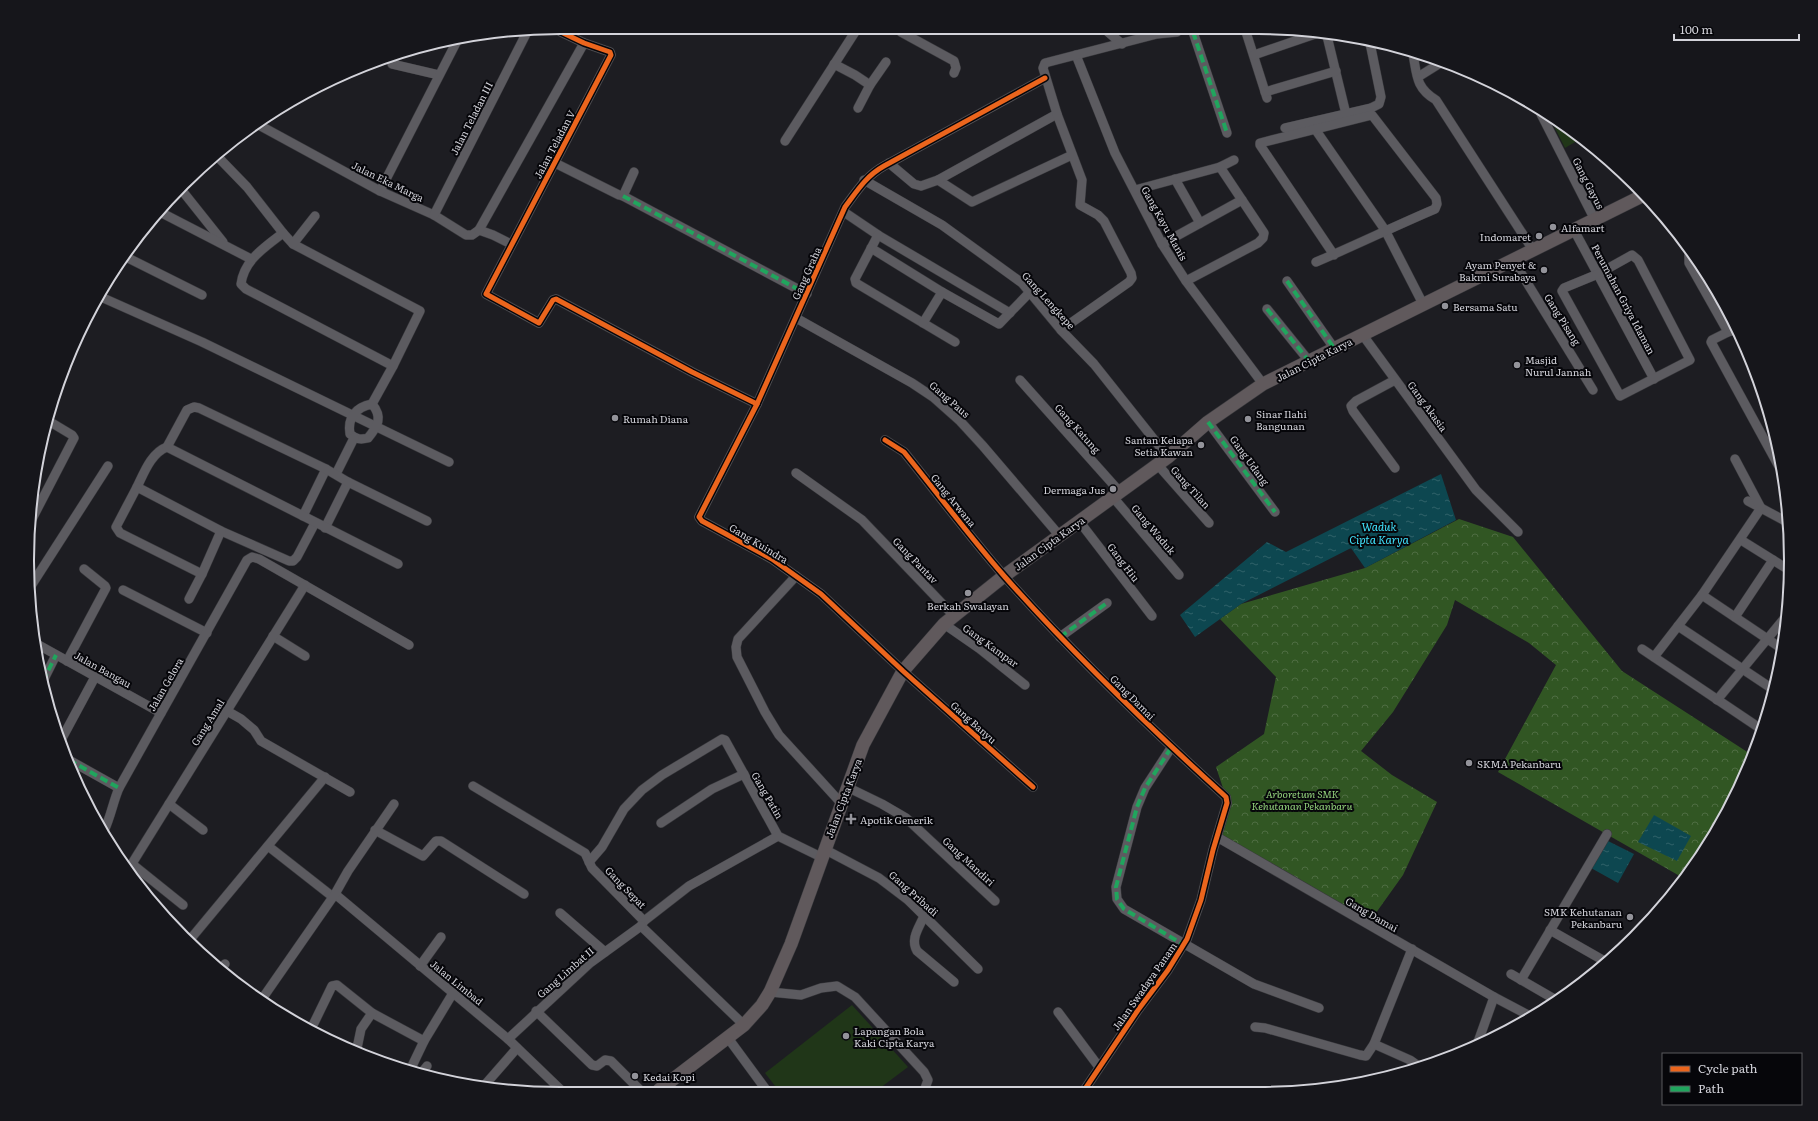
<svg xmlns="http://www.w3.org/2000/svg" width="1818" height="1121" viewBox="0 0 1818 1121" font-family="Literata,serif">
  <defs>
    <pattern id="forest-crowns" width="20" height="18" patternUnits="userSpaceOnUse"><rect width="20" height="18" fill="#315623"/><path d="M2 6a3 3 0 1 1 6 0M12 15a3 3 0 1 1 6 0" fill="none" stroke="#4e6d42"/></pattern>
    <pattern id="water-ripples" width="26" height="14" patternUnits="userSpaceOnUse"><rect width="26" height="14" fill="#0d4750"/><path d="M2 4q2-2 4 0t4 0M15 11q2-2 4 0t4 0" fill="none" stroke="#2f6169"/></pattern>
  </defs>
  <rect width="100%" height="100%" fill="#1d1d22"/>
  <g fill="#203618">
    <path d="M1557 123 1582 137V138L1565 148 1553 124Z"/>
    <path d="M852 1005 908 1067 876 1091H779L765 1073Z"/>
  </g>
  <path fill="url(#forest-crowns)" d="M1459 519 1513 537 1622 671 1752 755 1736 796 1685 879 1498 772 1556 665 1529 643 1455 600 1447 625 1393 712 1361 751 1392 775 1437 802 1403 875 1368 924 1217 837 1226 797 1216 767 1264 734 1276 677 1220 619 1241 604 1365 568Z"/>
  <g fill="url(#water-ripples)">
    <path d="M1441 474 1456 520 1365 568 1351 548 1241 604 1195 637 1180 615 1267 542 1286 552Z"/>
    <path d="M1654 815 1691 836 1677 861 1638 842Z"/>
    <path d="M1606 840 1634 854 1618 883 1591 868Z"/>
  </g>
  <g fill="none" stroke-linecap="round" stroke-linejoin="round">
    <g stroke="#38383c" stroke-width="10">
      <g id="minor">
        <path d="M561 32 584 43 610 52 611 55 486 294 539 323 553 300 556 299 692 372 757 404"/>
        <path d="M901 32 954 61 956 68 954 73"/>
        <path d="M1108 32 1122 44"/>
        <path d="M1193 32 1227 133"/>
        <path d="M1246 32 1267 98"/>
        <path d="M1326 32 1346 114"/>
        <path d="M1413 54C1417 76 1416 88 1436 100L1533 250"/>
        <path d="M1076 55 1115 153 1162 244 1186 281 1263 384"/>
        <path d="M1254 55 1321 32"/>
        <path d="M392 64 439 75"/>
        <path d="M834 64 855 75 870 85"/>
        <path d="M1418 77 1442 62"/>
        <path d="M1265 92 1336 71"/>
        <path d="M858 108 870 85 886 62"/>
        <path d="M1541 114 1595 220"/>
        <path d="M257 124 380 191 434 215 466 235H472L479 230 493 235 511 244"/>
        <path d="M1285 128 1371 108 1379 104 1381 97 1370 43"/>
        <path d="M1315 129 1385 230 1423 304"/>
        <path d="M785 141 855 32"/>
        <path d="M216 155 247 187 283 233C265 247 244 260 241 284L246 289 393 366"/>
        <path d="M555 163 619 195 623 196 634 172"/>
        <path d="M889 163 914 184 921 186 938 180 972 202 1072 155"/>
        <path d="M1175 179 1200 223"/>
        <path d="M864 180 942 225 1022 283 1061 330 1094 364 1168 457"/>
        <path d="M938 180 1057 114"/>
        <path d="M180 188 223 242"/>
        <path d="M1135 190 1220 167 1234 160"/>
        <path d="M380 191 458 39"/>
        <path d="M623 196 807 294"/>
        <path d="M160 212 251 259"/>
        <path d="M844 212 878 235 1010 313"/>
        <path d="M434 215 527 32"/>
        <path d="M479 230 584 43"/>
        <path d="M1574 230 1654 379"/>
        <path d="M283 233 293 244 420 311 393 366 372 404"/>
        <path d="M878 235 855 279 856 283 955 342"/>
        <path d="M293 244 315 216"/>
        <path d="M1162 244 1242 200"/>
        <path d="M871 248 942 292"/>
        <path d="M1690 253 1689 255V263L1728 332 1736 330"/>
        <path d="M1632 255 1638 260 1690 360 1620 396 1562 291 1564 288 1598 274Z"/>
        <path d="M124 256 202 295"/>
        <path d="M1513 260 1593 390"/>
        <path d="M1316 262C1356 245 1395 226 1435 209L1437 204 1436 198 1372 115 1260 143V145L1334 255"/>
        <path d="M1186 281 1258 243 1263 238 1264 233 1220 167"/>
        <path d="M1287 281 1334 348"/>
        <path d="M101 297 202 342 449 462"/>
        <path d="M1267 309 1309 361"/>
        <path d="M796 318 912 383 933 397 960 421 983 446 1059 535"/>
        <path d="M923 323 942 292 999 324 1029 293"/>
        <path d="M1061 330 1129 282 1132 278 1131 273 1104 221 1098 215 1080 205 1082 180 1057 114 1043 68 1045 63 1157 34 1177 32"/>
        <path d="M1728 332 1712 340 1711 342 1782 472"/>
        <path d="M1362 334 1476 490 1518 532"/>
        <path d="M1020 380 1119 491"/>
        <path d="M372 404C383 417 378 426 368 438 360 440 356 439 350 434 347 418 356 407 372 404Z"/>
        <path d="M1208 422 1275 512"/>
        <path d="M885 440 904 452C938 494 970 537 1005 577 1074 655 1149 727 1226 797L1227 803 1213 850 1201 900 1187 939 1168 970 1138 1010 1083 1092"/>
        <path d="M167 447C151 453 144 473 137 487L221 531 289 561H293L297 557 315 523"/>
        <path d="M1157 464 1209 523"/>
        <path d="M1395 468 1353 411 1351 406 1356 401 1395 380"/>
        <path d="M796 473 862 520 954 616"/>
        <path d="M336 474 354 438"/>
        <path d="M137 487 116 527 120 533 202 574"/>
        <path d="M1112 496 1179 575"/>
        <path d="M1748 501 1787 522"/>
        <path d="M303 516 326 469"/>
        <path d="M31 521 74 438 72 435 47 420"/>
        <path d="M1079 521 1152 616"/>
        <path d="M325 528 348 482"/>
        <path d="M1741 540 1789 570"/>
        <path d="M398 564 167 447 187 410 194 407 199 408 326 469 348 482 427 521"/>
        <path d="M796 576 738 639 736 647 737 657 765 712 779 735 841 803"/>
        <path d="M29 589 108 466"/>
        <path d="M123 590 207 633"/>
        <path d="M1702 595 1781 648"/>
        <path d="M189 599 202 574 221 531"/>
        <path d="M1735 617 1773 560"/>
        <path d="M944 624 980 649 1025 685"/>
        <path d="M1678 626 1774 690"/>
        <path d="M273 636 305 656"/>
        <path d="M1060 637 1107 603"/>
        <path d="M35 643 161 713"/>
        <path d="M1642 649 1761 729"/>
        <path d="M1654 657 1702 595 1761 508 1735 459"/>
        <path d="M67 661 106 588 105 586 84 569"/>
        <path d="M43 681 56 655"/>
        <path d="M1717 700 1787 615"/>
        <path d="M227 711 241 719 254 730 261 741 350 792"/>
        <path d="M60 742 95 677"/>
        <path d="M1171 748 1145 788 1137 807 1116 887 1117 899 1124 909 1254 984 1319 1008"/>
        <path d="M69 760 119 788"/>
        <path d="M473 786 585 853 592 868 644 921 641 926 744 1025"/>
        <path d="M847 787 882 804 906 818 995 901"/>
        <path d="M1033 787 903 671 821 594 772 559 702 521 699 517 757 404 845 207C857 191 866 176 884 166L1045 78"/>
        <path d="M169 804 203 830"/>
        <path d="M661 823 712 789 744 774"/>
        <path d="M375 830 423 856 436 841H441L524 894"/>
        <path d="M104 831C111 816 113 802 119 788L247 560 252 557 259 559 409 645"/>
        <path d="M1217 837 1494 997 1532 1017"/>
        <path d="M268 846 333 897"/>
        <path d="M824 849 879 878 908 900 978 969"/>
        <path d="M589 862 602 847 624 809 642 790 662 775 722 739 725 740 778 836 821 857"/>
        <path d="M132 864 183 905"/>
        <path d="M128 870 305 585"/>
        <path d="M335 894 508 1039 561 1090"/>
        <path d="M560 913 605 952"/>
        <path d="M924 916C919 928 910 939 917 951L954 982"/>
        <path d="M644 921 689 886 778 836"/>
        <path d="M1550 930 1608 963"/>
        <path d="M188 942 325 777"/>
        <path d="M420 966 441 937"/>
        <path d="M220 970 225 964"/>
        <path d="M1511 974 1556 1000"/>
        <path d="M1521 980 1607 834"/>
        <path d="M770 992 801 995 821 988 837 986 855 997 924 1072 928 1080 924 1091"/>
        <path d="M262 999 335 894 348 871 394 804"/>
        <path d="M536 1011 592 1065 597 1066 605 1060 611 1061 640 1090"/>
        <path d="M1058 1012 1099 1067"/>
        <path d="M314 1023 332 986 337 985 372 1013 424 1041"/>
        <path d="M1255 1027 1265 1028 1360 1055 1366 1056 1374 1044 1412 949"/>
        <path d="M728 1038 767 1091"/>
        <path d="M508 1039 590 963 641 926"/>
        <path d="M1478 1042 1494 997"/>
        <path d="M1374 1044 1410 1060 1417 1065V1067"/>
        <path d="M356 1053 361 1029 372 1013"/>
        <path d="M413 1064 424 1041 453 993"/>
        <path d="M423 1071 427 1066"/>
        <path d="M483 1087 517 1048"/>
      </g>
    </g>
    <g stroke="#38383c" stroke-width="14">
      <path id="primary" d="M659 1090 744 1025 762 1005 770 992 791 944 863 745 903 671 944 624 1004 576 1168 457 1208 422 1263 384 1644 195"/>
    </g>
    <use href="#minor" stroke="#5c5b60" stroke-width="9"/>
    <use href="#primary" stroke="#60595c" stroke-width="13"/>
    <g stroke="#20a55d" stroke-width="4" stroke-dasharray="8 4" stroke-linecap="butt">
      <path d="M1193 32 1227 133"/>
      <path d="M623 196 807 294"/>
      <path d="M1287 281 1334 348"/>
      <path d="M1267 309 1309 361"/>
      <path d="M1208 422 1275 512"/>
      <path d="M1060 637 1107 603"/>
      <path d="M43 681 56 655"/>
      <path d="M1171 748 1145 788 1137 807 1116 887 1117 899 1124 909 1184 945"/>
      <path d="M69 760 119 788"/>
    </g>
    <g stroke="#06060a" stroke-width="8">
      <g id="cycleway">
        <path d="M561 32 584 43 610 52 611 55 486 294 539 323 553 300 556 299 692 372 757 404"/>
        <path d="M885 440 904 452C938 494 970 537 1005 577 1074 655 1149 727 1226 797L1227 803 1213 850 1201 900 1187 939 1168 970 1138 1010 1083 1092"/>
        <path d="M1033 787 903 671 821 594 772 559 702 521 699 517 757 404 845 207C857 191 866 176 884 166L1045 78"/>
      </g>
    </g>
    <use href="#cycleway" stroke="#eb651d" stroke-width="5"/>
  </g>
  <g fill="#93939a" stroke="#06060a" stroke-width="1.5">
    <circle cx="1553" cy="227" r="4"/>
    <circle cx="1539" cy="236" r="4"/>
    <circle cx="1544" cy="270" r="4"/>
    <circle cx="1445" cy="306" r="4"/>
    <circle cx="1517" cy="365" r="4"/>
    <circle cx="615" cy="418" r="4"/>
    <circle cx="1248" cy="419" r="4"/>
    <circle cx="1201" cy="445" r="4"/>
    <circle cx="1113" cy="489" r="4"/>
    <circle cx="968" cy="593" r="4"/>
    <circle cx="1469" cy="763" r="4"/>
    <path d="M849 813h4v4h4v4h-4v4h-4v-4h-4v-4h4z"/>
    <circle cx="1630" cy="917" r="4"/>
    <circle cx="846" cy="1036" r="4"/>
    <circle cx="635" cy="1076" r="4"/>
  </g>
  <g text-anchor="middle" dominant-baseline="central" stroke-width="4" stroke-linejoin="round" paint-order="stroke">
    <g font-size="10" fill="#d3d3da" stroke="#06060a">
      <text transform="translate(471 118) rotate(-63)">Jalan Teladan III</text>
      <text transform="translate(554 144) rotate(-62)">Jalan Teladan V</text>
      <text transform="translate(388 181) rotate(26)">Jalan Eka Marga</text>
      <text transform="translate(1589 183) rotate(63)">Gang Gayus</text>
      <text transform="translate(1165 223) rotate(61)">Gang Kayu Manis</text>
      <text transform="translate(806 273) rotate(-66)">Gang Graha</text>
      <text transform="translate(1624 299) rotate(62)">Perumahan Griya Idaman</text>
      <text transform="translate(1049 300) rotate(48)">Gang Lengkepe</text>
      <text transform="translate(1563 319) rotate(58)">Gang Pisang</text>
      <text transform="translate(1314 359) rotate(-27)">Jalan Cipta Karya</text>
      <text transform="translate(950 399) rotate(41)">Gang Paus</text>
      <text transform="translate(1428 406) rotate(54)">Gang Akasia</text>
      <text transform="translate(1078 428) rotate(48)">Gang Katung</text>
      <text transform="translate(1250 460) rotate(54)">Gang Udang</text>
      <text transform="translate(1191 487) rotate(48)">Gang Tilan</text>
      <text transform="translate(954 500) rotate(51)">Gang Arwana</text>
      <text transform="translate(1154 529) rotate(50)">Gang Waduk</text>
      <text transform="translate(759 543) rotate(31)">Gang Kuindra</text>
      <text transform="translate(1049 543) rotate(-36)">Jalan Cipta Karya</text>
      <text transform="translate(916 560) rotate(46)">Gang Pantav</text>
      <text transform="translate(1124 562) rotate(53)">Gang Hiu</text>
      <text transform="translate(991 645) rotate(36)">Gang Kampar</text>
      <text transform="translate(103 669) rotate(29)">Jalan Bangau</text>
      <text transform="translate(165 684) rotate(-60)">Jalan Gelora</text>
      <text transform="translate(1133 697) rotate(45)">Gang Damai</text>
      <text transform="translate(207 722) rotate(-58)">Gang Amal</text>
      <text transform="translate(974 722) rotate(42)">Gang Banyu</text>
      <text transform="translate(768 795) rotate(60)">Gang Patin</text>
      <text transform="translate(843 798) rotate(-69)">Jalan Cipta Karya</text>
      <text transform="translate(969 861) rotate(43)">Gang Mandiri</text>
      <text transform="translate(626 887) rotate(46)">Gang Sepat</text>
      <text transform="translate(914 893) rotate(42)">Gang Pribadi</text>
      <text transform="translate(1372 914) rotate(30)">Gang Damai</text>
      <text transform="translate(565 972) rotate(-41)">Gang Limbat II</text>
      <text transform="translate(457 982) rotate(39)">Jalan Limbad</text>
      <text transform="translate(1144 986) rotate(-55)">Jalan Swadaya Panam</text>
    </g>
    <g font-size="10" fill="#d3d3da" stroke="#06060a" text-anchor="start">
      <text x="1561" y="227">Alfamart</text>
      <text x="1531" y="236" text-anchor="end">Indomaret</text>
      <text x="1536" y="264" text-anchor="end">Ayam Penyet &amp;<tspan x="1536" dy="12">Bakmi Surabaya</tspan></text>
      <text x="1453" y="306">Bersama Satu</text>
      <text x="1525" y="359">Masjid<tspan x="1525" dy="12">Nurul Jannah</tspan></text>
      <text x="1256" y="413">Sinar Ilahi<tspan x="1256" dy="12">Bangunan</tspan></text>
      <text x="623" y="418">Rumah Diana</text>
      <text x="1193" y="439" text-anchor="end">Santan Kelapa<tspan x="1193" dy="12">Setia Kawan</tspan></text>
      <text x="1105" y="489" text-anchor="end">Dermaga Jus</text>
      <text x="968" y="605" text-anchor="middle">Berkah Swalayan</text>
      <text x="1477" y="763">SKMA Pekanbaru</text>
      <text x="860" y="819">Apotik Generik</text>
      <text x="1622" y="911" text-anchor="end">SMK Kehutanan<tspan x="1622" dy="12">Pekanbaru</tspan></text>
      <text x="854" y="1030">Lapangan Bola<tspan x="854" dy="12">Kaki Cipta Karya</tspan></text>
      <text x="643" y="1076">Kedai Kopi</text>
    </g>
    <g font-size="10" font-style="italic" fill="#93d27c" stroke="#06060a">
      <text x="1302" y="793">Arboretum SMK<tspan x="1302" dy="12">Kehutanan Pekanbaru</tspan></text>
    </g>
    <g font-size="11" font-style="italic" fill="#40e1fb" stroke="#06060a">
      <text x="1379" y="526">Waduk<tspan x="1379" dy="13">Cipta Karya</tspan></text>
    </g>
  </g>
  <path d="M0 0H1818V1121H0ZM560 34H1258A526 526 0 0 1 1784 560V561A526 526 0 0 1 1258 1087H560A526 526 0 0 1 34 561V560A526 526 0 0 1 560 34Z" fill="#16161b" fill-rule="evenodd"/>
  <path fill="none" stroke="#d3d3da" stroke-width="2" d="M560 34H1258A526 526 0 0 1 1784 560V561A526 526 0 0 1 1258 1087H560A526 526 0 0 1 34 561V560A526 526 0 0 1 560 34Z"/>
  <rect x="1662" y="1053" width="140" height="52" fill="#06060a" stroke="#58585d"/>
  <rect x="1670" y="1066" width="20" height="6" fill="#eb651d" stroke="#58585d"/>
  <text x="1698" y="1073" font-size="12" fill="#d3d3da">Cycle path</text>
  <rect x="1670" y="1086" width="20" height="6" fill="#20a55d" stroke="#58585d"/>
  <text x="1698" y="1093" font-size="12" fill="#d3d3da">Path</text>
  <path d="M1674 34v6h125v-6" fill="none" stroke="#d3d3da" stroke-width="2"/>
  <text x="1680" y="34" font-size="12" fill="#d3d3da" stroke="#06060a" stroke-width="3" paint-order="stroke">100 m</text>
</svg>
